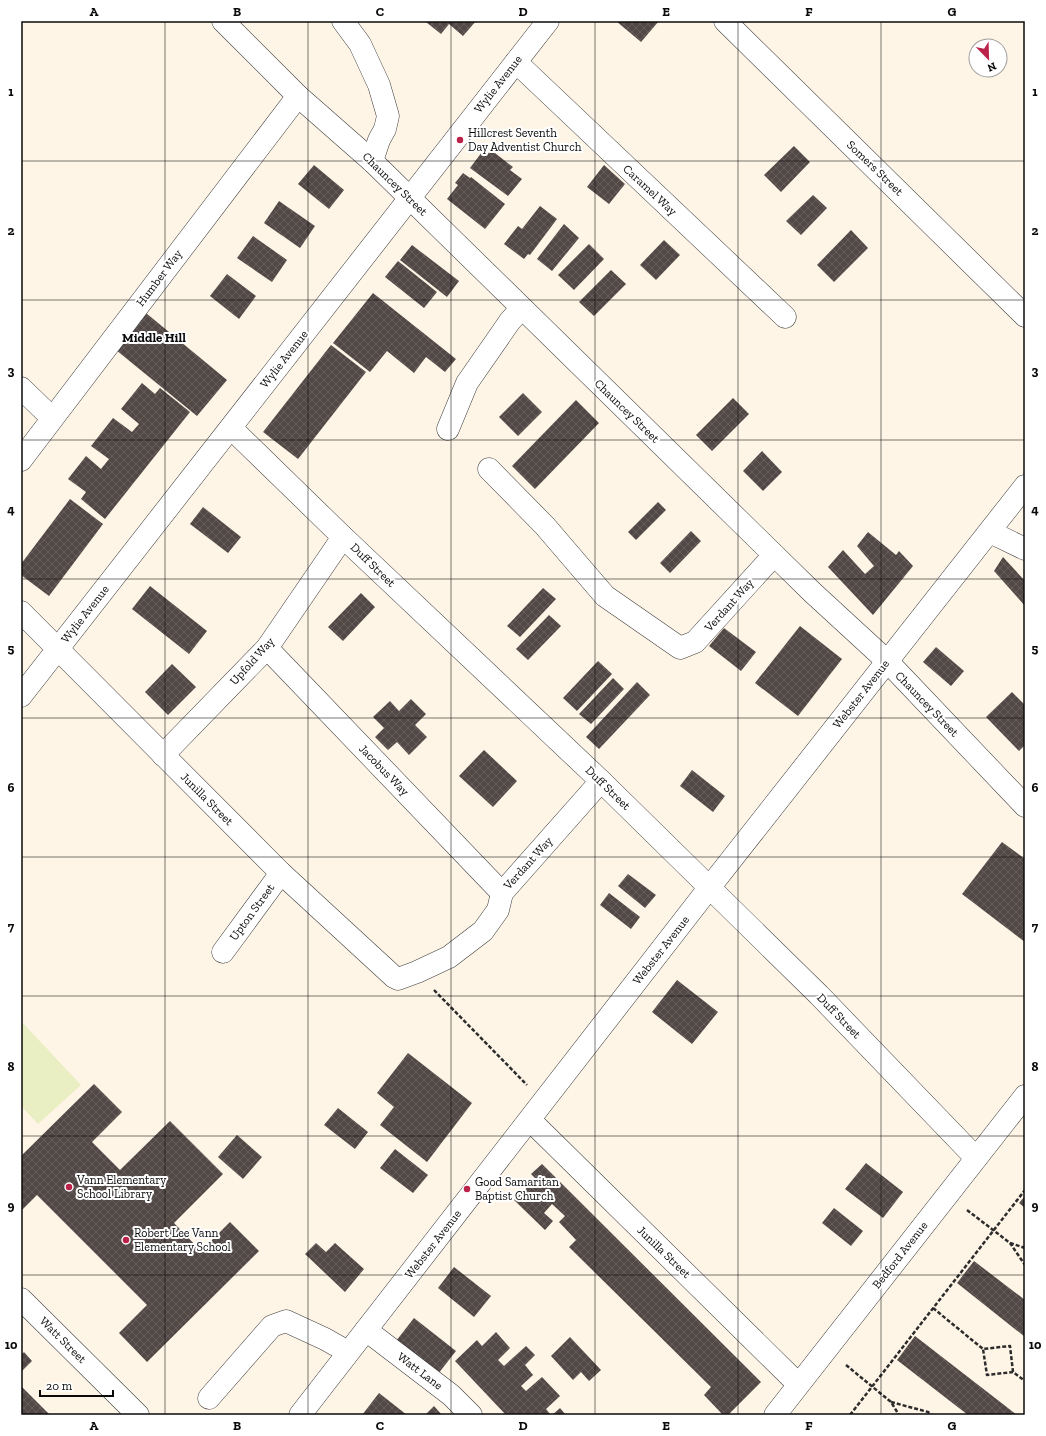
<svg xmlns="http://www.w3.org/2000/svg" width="1046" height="1436" viewBox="0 0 1046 1436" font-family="'Zilla Slab',serif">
  <defs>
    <pattern id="building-cross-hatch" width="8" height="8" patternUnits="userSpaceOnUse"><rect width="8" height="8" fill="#524846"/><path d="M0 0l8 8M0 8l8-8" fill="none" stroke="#665e5c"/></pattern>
  </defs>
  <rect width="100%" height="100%" fill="#fff5e6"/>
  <path fill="#eaefc3" d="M21 1021 81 1085 38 1124 21 1106Z"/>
  <g fill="url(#building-cross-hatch)">
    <path d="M427 21H476L463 36 449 24 441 34 426 22Z"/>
    <path d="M616 21H659L641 42Z"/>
    <path d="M794 146 810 162 781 192 764 175Z"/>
    <path d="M491 150 513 167 510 170 522 179 508 196 470 168 482 152 487 155Z"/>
    <path d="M314 165 344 190 329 209 298 184Z"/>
    <path d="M604 165 625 184 609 204 587 187Z"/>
    <path d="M463 173 470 178 471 177 505 204 485 229 447 199 458 185 455 183Z"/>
    <path d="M813 195 827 208 801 235 786 221Z"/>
    <path d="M279 201 315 226 300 248 264 223Z"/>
    <path d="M540 206 557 219 530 255 528 254 524 259 504 244 518 226 522 229Z"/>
    <path d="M564 224 579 238 552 271 537 259Z"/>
    <path d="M851 230 868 248 834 282 817 265Z"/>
    <path d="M253 236 287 260 272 282 237 258Z"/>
    <path d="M664 240 680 255 656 280 640 265Z"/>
    <path d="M589 244 604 259 574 290 558 275Z"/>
    <path d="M412 245 459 281 447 297 400 260Z"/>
    <path d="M398 261 437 292 424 308 385 277Z"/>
    <path d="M611 270 626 284 594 316 579 302Z"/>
    <path d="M227 274 256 296 239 319 210 296Z"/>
    <path d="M373 293 456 359 445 372 426 357 414 373 387 351 370 372 333 343Z"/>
    <path d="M146 313 227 380 197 416 116 350Z"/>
    <path d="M331 345 366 372 298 459 263 432Z"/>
    <path d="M142 383 155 394 160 388 190 412 105 519 81 499 86 492 68 479 86 456 101 469 109 459 91 446 113 418 132 432 139 424 121 409Z"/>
    <path d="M523 393 542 412 518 436 499 417Z"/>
    <path d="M733 398 749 414 712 451 696 435Z"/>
    <path d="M576 400 599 423 535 489 512 466Z"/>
    <path d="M762 451 782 472 763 491 743 471Z"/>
    <path d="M70 499 103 524 49 596 21 575V564Z"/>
    <path d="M658 502 666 510 636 540 628 532Z"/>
    <path d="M203 507 241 537 228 553 190 524Z"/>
    <path d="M691 531 701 541 670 573 660 563Z"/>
    <path d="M868 532 896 555 899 551 913 566 873 615 828 567 843 550 865 574 874 566 857 546Z"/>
    <path d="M1003 557 1025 581V606L994 571Z"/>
    <path d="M150 586 207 631 189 654 132 609Z"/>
    <path d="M543 588 556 599 520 637 507 626Z"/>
    <path d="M361 593 375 607 343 641 328 627Z"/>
    <path d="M549 615 561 626 528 660 516 649Z"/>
    <path d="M800 626 842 659 798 716 755 683Z"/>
    <path d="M724 628 756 652 741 671 709 646Z"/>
    <path d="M936 647 964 671 951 686 923 662Z"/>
    <path d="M598 661 612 674 577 711 563 698Z"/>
    <path d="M172 664 196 687 168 715 145 692Z"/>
    <path d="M613 678 624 689 591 724 579 714Z"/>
    <path d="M637 682 650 695 599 749 586 737Z"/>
    <path d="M1012 692 1025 705V745L1019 751 986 717Z"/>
    <path d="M411 699 426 714 415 725 427 737 409 755 397 742 388 750 375 737 384 728 373 717 390 701 399 711Z"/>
    <path d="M484 750 517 781 493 807 459 776Z"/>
    <path d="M692 770 725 796 713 812 680 786Z"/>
    <path d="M1002 842 1025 859V942L962 894Z"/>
    <path d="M628 874 656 895 645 908 618 886Z"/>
    <path d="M609 893 640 917 631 929 600 905Z"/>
    <path d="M677 980 718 1012 692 1044 652 1012Z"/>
    <path d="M408 1053 472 1103 427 1162 380 1125 394 1107 377 1093Z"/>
    <path d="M94 1084 122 1112 92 1142 120 1170 170 1121 223 1174 174 1223 201 1251 230 1222 259 1251 147 1362 119 1333 147 1305 37 1195 21 1211V1156Z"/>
    <path d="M338 1108 368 1132 355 1149 324 1125Z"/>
    <path d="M237 1135 262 1157 243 1179 218 1157Z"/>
    <path d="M395 1149 428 1175 413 1193 380 1168Z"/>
    <path d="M866 1163 903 1192 883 1218 845 1189Z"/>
    <path d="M542 1164 761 1382 728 1415H723L704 1395 711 1387 569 1247 576 1240 559 1222 565 1216 552 1204 544 1213 553 1221 545 1230 514 1200 536 1179 531 1174Z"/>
    <path d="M1025 1196V1208L1019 1203Z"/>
    <path d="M834 1208 863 1231 851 1246 822 1223Z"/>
    <path d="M316 1243 326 1252 335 1243 364 1269 345 1292 305 1254Z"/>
    <path d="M974 1261 1025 1300V1337L957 1283Z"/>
    <path d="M454 1267 491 1296 474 1317 438 1288Z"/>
    <path d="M414 1318 456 1351 438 1374 396 1341Z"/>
    <path d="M496 1332 510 1348 498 1360 504 1366 526 1346 535 1355 525 1365 533 1375 521 1386 526 1391 542 1377 560 1396 546 1409 551 1415H506L455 1361 477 1340 482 1346Z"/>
    <path d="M915 1336 1017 1415H968L897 1360Z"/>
    <path d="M570 1337 601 1370 589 1381 581 1372 573 1380 551 1356Z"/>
    <path d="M24 1352 32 1361 21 1372V1355Z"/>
    <path d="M21 1386 50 1415H21Z"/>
    <path d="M379 1393 407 1415H362Z"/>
    <path d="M434 1406 442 1415H425Z"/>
    <path d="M560 1408 566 1415H552Z"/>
  </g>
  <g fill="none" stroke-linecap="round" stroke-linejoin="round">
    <g stroke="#3d3d3d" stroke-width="23">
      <g id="minor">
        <path d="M223 21 298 96 372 161 812 592 887 661 1025 806"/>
        <path d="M343 21 360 44 379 85 388 116 385 129 379 140 372 161"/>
        <path d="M725 21 1025 316"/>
        <path d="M516 62 785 317"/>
        <path d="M21 388 52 418"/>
        <path d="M231 428 343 537 601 781 819 995 976 1158"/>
        <path d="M448 429 467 383 510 321 522 308"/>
        <path d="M21 460 298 96"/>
        <path d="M489 469 545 526 605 596 680 648 695 642 774 555"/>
        <path d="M990 532 1025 549"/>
        <path d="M21 612 281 873 394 977 398 979 417 972 449 957 483 931 498 910 502 893 601 781"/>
        <path d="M267 648 502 893"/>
        <path d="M21 696 548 21"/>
        <path d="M163 755 267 648 343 537"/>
        <path d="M223 952 281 873"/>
        <path d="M530 1120 798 1384"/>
        <path d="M21 1299 138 1415"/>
        <path d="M366 1330 451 1395 471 1415"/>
        <path d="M209 1398 272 1326 286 1321 325 1339 348 1352"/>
        <path d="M300 1415 709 888 1025 486"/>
        <path d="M775 1415 1025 1096"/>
      </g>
    </g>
    <g stroke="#2c2c2c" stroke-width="2.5" stroke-dasharray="4 2" stroke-linecap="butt">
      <path d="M434 990 527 1085"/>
      <path d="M967 1210 1010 1243 1025 1265"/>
      <path d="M1010 1243 1025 1248"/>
      <path d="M933 1308 983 1349"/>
      <path d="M846 1365 891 1402 899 1415"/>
      <path d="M1013 1372 1010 1346 983 1349 987 1375 1013 1372 1025 1381"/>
      <path d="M891 1402 928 1412 932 1415"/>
      <path d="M850 1415 1025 1190"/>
    </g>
    <use href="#minor" stroke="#fff" stroke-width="22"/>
  </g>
  <path fill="none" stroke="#0a0a0a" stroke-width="1" stroke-opacity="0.55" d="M165 21V1415M308 21V1415M451 21V1415M595 21V1415M738 21V1415M881 21V1415M21 161H1025M21 300H1025M21 440H1025M21 579H1025M21 718H1025M21 857H1025M21 996H1025M21 1136H1025M21 1275H1025"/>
  <g fill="#ba224a" stroke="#fff" stroke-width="1.5">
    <circle cx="460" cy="140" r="4"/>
    <circle cx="69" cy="1187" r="4"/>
    <circle cx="467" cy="1189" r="4"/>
    <circle cx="126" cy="1240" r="4"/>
  </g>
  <g text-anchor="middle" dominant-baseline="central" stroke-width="4" stroke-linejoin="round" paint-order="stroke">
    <g font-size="12" fill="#0a0a0a" stroke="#fff">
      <text transform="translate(498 84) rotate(-52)">Wylie Avenue</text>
      <text transform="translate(875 168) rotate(44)">Somers Street</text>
      <text transform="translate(395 184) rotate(44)">Chauncey Street</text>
      <text transform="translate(650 190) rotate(43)">Caramel Way</text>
      <text transform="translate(159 278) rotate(-53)">Humber Way</text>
      <text transform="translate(284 359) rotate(-52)">Wylie Avenue</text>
      <text transform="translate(627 411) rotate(44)">Chauncey Street</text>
      <text transform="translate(373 565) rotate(44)">Duff Street</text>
      <text transform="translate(729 605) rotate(-48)">Verdant Way</text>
      <text transform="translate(85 614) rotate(-52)">Wylie Avenue</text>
      <text transform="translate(252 661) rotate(-48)">Upfold Way</text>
      <text transform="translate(861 694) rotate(-52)">Webster Avenue</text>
      <text transform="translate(927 704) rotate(46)">Chauncey Street</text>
      <text transform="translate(384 770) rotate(46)">Jacobus Way</text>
      <text transform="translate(608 788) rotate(44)">Duff Street</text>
      <text transform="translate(207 799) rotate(45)">Junilla Street</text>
      <text transform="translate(528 863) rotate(-48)">Verdant Way</text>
      <text transform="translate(252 912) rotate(-54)">Upton Street</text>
      <text transform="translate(661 950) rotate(-52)">Webster Avenue</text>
      <text transform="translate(839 1016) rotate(46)">Duff Street</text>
      <text transform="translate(433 1244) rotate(-52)">Webster Avenue</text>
      <text transform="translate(664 1252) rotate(44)">Junilla Street</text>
      <text transform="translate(900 1255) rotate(-52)">Bedford Avenue</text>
      <text transform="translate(63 1340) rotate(45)">Watt Street</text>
      <text transform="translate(420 1371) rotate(37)">Watt Lane</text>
    </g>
    <g font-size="12" fill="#0a0a0a" stroke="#fff" text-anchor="start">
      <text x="468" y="133">Hillcrest Seventh<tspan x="468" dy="14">Day Adventist Church</tspan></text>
      <text x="77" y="1180">Vann Elementary<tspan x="77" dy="14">School Library</tspan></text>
      <text x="475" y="1182">Good Samaritan<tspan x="475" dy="14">Baptist Church</tspan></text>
      <text x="134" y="1233">Robert Lee Vann<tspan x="134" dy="14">Elementary School</tspan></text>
    </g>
    <g font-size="13" font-weight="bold" fill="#0a0a0a" stroke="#fff">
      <text x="154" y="337">Middle Hill</text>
    </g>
  </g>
  <rect width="1046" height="1436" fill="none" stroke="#ffffff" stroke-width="44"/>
  <g transform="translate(988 58) rotate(157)"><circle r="19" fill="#ffffff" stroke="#9d9d9d"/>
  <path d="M0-3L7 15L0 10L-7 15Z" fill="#ba224a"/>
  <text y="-6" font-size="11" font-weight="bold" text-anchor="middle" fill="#0a0a0a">N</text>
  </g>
  <path d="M40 1390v6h73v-6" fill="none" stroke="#0a0a0a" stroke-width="2"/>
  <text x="46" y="1390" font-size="12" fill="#0a0a0a" stroke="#ffffff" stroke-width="3" paint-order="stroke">20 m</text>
  <rect x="22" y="22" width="1002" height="1392" fill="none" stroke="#0a0a0a" stroke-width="1.5"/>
  <g font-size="13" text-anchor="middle" font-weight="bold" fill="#0a0a0a">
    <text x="94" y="16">A</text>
    <text x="237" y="16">B</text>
    <text x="380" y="16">C</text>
    <text x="523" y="16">D</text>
    <text x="666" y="16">E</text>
    <text x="809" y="16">F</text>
    <text x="952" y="16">G</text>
    <text x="11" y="96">1</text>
    <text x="1035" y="96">1</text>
    <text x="11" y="235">2</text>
    <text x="1035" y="235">2</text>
    <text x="11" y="375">3</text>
    <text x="1035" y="375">3</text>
    <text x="11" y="514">4</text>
    <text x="1035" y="514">4</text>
    <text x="11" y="653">5</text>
    <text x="1035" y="653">5</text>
    <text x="11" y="792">6</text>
    <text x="1035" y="792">6</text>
    <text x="11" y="931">7</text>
    <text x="1035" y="931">7</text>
    <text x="11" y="1071">8</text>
    <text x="1035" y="1071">8</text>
    <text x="11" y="1210">9</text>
    <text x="1035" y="1210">9</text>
    <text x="11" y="1349">10</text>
    <text x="1035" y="1349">10</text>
    <text x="94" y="1430">A</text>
    <text x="237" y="1430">B</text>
    <text x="380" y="1430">C</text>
    <text x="523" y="1430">D</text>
    <text x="666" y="1430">E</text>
    <text x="809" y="1430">F</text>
    <text x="952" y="1430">G</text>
  </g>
</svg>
